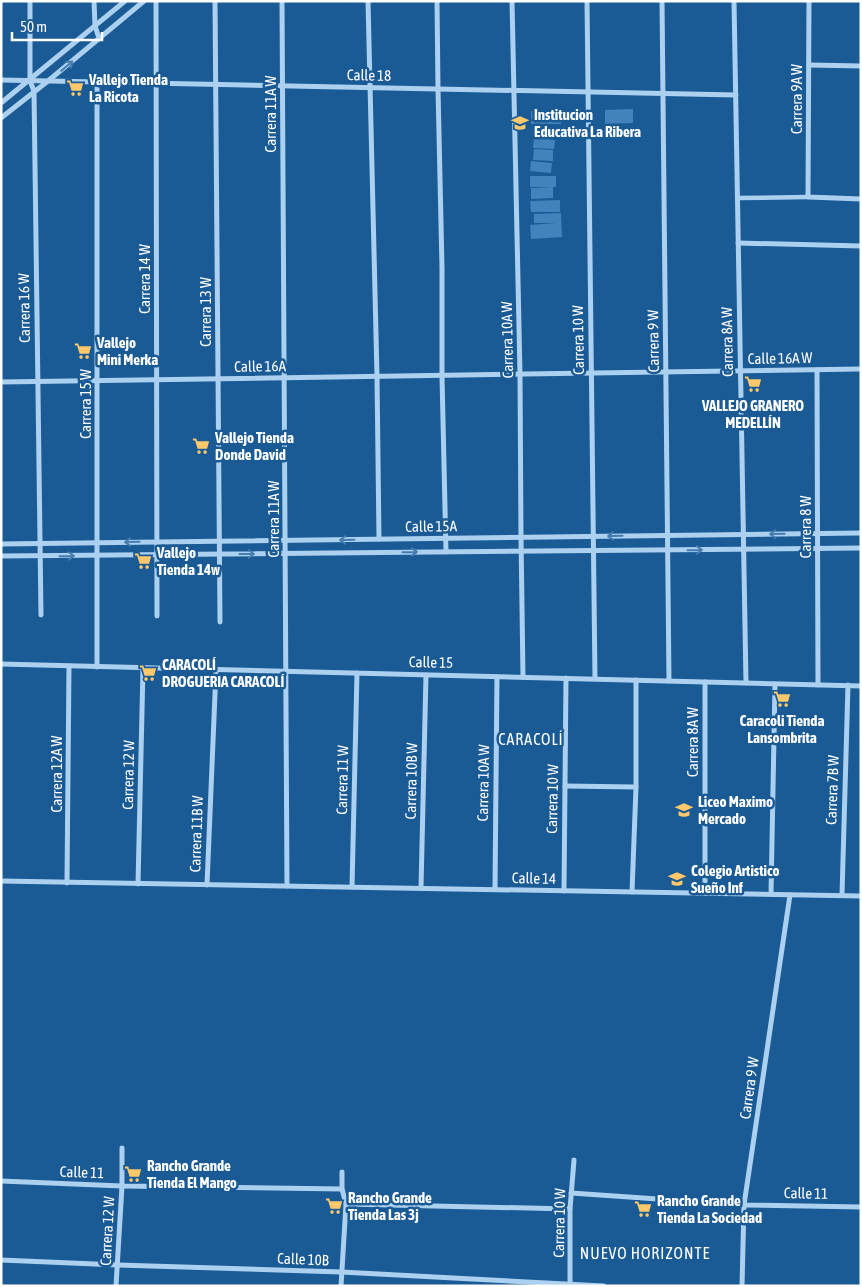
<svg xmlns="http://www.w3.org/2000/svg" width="862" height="1287" viewBox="0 0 862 1287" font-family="'Asap Condensed',sans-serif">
  <rect width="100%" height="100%" fill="#1a5a95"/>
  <g fill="#4383bc">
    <path d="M633 109V123L605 124V110Z"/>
    <rect x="531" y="111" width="30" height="13"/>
    <path d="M534 138 555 140 554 149 533 148Z"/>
    <path d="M534 149 553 150V161L533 160Z"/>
    <path d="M531 161 552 163 551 173 530 171Z"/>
    <rect x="530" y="176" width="26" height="11"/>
    <path d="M553 187V198L531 199V188Z"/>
    <path d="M560 200V212H531L530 201Z"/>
    <path d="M561 213 562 237 531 239 530 225 556 223H534V214Z"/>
  </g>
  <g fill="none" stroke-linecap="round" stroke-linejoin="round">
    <path stroke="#acd0f0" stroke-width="4.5" d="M738 198 808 197"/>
    <g stroke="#acd0f0" stroke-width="5">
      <path d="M30 1V81L34 91 41 615"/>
      <path d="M94 1 95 26 99 38"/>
      <path d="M156 1 157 616"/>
      <path d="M215 1 220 622"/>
      <path d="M282 1 287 886"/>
      <path d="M368 1 377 376 379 539"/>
      <path d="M437 1 438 89 442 268V376L446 552"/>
      <path d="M512 1 520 374 521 537 523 677"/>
      <path d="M587 1 595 679"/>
      <path d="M662 1 669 681"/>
      <path d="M734 1 746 683"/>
      <path d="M809 1 808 197 861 199"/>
      <path d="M809 65 861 66"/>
      <path d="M1 80 736 95"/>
      <path d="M97 82V667"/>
      <path d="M1 103 125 1"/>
      <path d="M1 118 48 81 144 1"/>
      <path d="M738 243 861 246"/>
      <path d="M817 370 818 685"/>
      <path d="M1 382 861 369"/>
      <path d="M1 544 861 533"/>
      <path d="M1 556 861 548"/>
      <path d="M1 664 861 686"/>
      <path d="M565 786 636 787"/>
      <path d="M1 881 861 896"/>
      <path d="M67 883 69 666"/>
      <path d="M138 884 143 668"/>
      <path d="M207 885 216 670"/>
      <path d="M352 887 357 673"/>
      <path d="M421 888 426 675"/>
      <path d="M495 889 497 677"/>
      <path d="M564 891 566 678"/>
      <path d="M632 892 636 787V680"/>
      <path d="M705 893V682"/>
      <path d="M771 894 775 684"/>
      <path d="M842 895 848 685"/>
      <path d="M1 1181 122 1186 342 1189"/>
      <path d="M571 1193 744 1205 861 1207"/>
      <path d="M346 1204 570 1209"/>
      <path d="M1 1260 118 1265 341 1272 604 1286"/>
      <path d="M570 1285V1209L574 1160"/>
      <path d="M116 1286 122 1186V1148"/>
      <path d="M341 1286 346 1204 342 1189V1172"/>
      <path d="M742 1286 744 1205 790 895"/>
    </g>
  </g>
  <defs><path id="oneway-shaft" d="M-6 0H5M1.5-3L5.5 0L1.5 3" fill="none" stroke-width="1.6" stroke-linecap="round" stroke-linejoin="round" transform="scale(1.25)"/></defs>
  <g stroke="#467db0">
    <use href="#oneway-shaft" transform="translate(67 66) rotate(-40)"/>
    <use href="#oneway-shaft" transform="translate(777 534) rotate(179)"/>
    <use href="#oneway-shaft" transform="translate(615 536) rotate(179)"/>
    <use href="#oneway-shaft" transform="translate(347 540) rotate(179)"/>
    <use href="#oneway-shaft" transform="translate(132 542) rotate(179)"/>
    <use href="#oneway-shaft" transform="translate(695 550) rotate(-1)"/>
    <use href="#oneway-shaft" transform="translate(410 552) rotate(-1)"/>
    <use href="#oneway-shaft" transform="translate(247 554)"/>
    <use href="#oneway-shaft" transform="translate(67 556) rotate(-1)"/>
  </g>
  <defs>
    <g id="supermarket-bare" transform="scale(1.35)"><path d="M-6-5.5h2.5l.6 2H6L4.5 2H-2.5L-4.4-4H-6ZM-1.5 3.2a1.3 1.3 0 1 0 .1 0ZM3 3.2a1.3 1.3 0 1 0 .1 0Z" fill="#ffc86b" stroke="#1a5a95" stroke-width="2.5" paint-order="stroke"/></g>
    <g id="school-bare" transform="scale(1.35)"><path d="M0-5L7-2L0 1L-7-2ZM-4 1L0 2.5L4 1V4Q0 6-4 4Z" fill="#ffc86b" stroke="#1a5a95" stroke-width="2.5" paint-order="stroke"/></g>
  </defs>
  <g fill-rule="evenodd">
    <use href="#supermarket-bare" x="75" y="88"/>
    <use href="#school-bare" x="520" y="123"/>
    <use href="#supermarket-bare" x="83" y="351"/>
    <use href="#supermarket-bare" x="753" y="384"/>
    <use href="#supermarket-bare" x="201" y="446"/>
    <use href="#supermarket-bare" x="143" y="561"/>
    <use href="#supermarket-bare" x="148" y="673"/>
    <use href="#supermarket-bare" x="782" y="699"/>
    <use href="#school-bare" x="684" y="810"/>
    <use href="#school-bare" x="677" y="879"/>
    <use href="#supermarket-bare" x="133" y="1174"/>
    <use href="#supermarket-bare" x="334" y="1206"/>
    <use href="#supermarket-bare" x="643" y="1209"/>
  </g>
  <g text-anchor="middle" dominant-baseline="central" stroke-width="5" stroke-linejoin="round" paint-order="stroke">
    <g font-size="15" fill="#fff" stroke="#1a5a95">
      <text transform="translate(369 75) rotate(1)">Calle 18</text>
      <text transform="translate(796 99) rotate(-90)">Carrera 9A W</text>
      <text transform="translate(270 114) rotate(-90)">Carrera 11A W</text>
      <text transform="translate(144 279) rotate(-90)">Carrera 14 W</text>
      <text transform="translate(24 308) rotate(-91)">Carrera 16 W</text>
      <text transform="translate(205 312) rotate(-90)">Carrera 13 W</text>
      <text transform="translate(507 340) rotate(-91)">Carrera 10A W</text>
      <text transform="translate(578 340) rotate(-91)">Carrera 10 W</text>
      <text transform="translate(653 341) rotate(-91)">Carrera 9 W</text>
      <text transform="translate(727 342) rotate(-91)">Carrera 8A W</text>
      <text transform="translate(780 358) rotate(-1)">Calle 16A W</text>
      <text transform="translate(260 366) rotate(-1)">Calle 16A</text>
      <text transform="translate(85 404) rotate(-90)">Carrera 15 W</text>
      <text transform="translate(273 519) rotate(-90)">Carrera 11A W</text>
      <text transform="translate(431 526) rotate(-1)">Calle 15A</text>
      <text transform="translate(805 527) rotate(-90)">Carrera 8 W</text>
      <text transform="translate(431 662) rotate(1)">Calle 15</text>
      <text transform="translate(692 742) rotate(-90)">Carrera 8A W</text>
      <text transform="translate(56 774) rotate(-90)">Carrera 12A W</text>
      <text transform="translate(128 775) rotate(-89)">Carrera 12 W</text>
      <text transform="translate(342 780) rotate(-89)">Carrera 11 W</text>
      <text transform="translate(411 781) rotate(-89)">Carrera 10B W</text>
      <text transform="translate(483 783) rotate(-89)">Carrera 10A W</text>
      <text transform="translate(832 790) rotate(-88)">Carrera 7B W</text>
      <text transform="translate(552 799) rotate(-89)">Carrera 10 W</text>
      <text transform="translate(196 834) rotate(-88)">Carrera 11B W</text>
      <text transform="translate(534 878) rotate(1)">Calle 14</text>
      <text transform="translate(749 1088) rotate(-82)">Carrera 9 W</text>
      <text transform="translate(82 1172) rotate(2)">Calle 11</text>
      <text transform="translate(806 1193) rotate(1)">Calle 11</text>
      <text transform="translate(559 1223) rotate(-89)">Carrera 10 W</text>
      <text transform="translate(107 1231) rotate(-87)">Carrera 12 W</text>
      <text transform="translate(303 1259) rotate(2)">Calle 10B</text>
    </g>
    <g font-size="15" font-weight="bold" fill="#fff" stroke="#1a5a95" text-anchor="start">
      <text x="89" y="79">Vallejo Tienda<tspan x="89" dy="17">La Ricota</tspan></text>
      <text x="534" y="114">Institucion<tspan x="534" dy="17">Educativa La Ribera</tspan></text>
      <text x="97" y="342">Vallejo<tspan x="97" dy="17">Mini Merka</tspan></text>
      <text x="753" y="405" text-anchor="middle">VALLEJO GRANERO<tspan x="753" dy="17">MEDELLÍN</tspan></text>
      <text x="215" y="437">Vallejo Tienda<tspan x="215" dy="17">Donde David</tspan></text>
      <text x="157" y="552">Vallejo<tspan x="157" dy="17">Tienda 14w</tspan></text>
      <text x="162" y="664">CARACOLÍ<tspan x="162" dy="17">DROGUERIA CARACOLÍ</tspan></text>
      <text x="782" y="720" text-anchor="middle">Caracoli Tienda<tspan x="782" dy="17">Lansombrita</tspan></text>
      <text x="698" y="801">Liceo Maximo<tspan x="698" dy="17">Mercado</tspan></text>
      <text x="691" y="870">Colegio Artistico<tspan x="691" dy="17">Sueño Inf</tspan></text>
      <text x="147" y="1165">Rancho Grande<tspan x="147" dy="17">Tienda El Mango</tspan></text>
      <text x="348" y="1197">Rancho Grande<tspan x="348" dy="17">Tienda Las 3j</tspan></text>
      <text x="657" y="1200">Rancho Grande<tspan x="657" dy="17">Tienda La Sociedad</tspan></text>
    </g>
    <g font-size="16" letter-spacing="1" fill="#fff" stroke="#1a5a95">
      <text x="531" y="739">CARACOLÍ</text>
      <text x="645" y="1253">NUEVO HORIZONTE</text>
    </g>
  </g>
  <rect width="862" height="1287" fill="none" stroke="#ffffff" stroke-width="5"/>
  <path d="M12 32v8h90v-8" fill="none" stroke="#ffffff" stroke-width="2.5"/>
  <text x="20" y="32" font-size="15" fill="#ffffff" stroke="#1a5a95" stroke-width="4" paint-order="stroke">50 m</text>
</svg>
